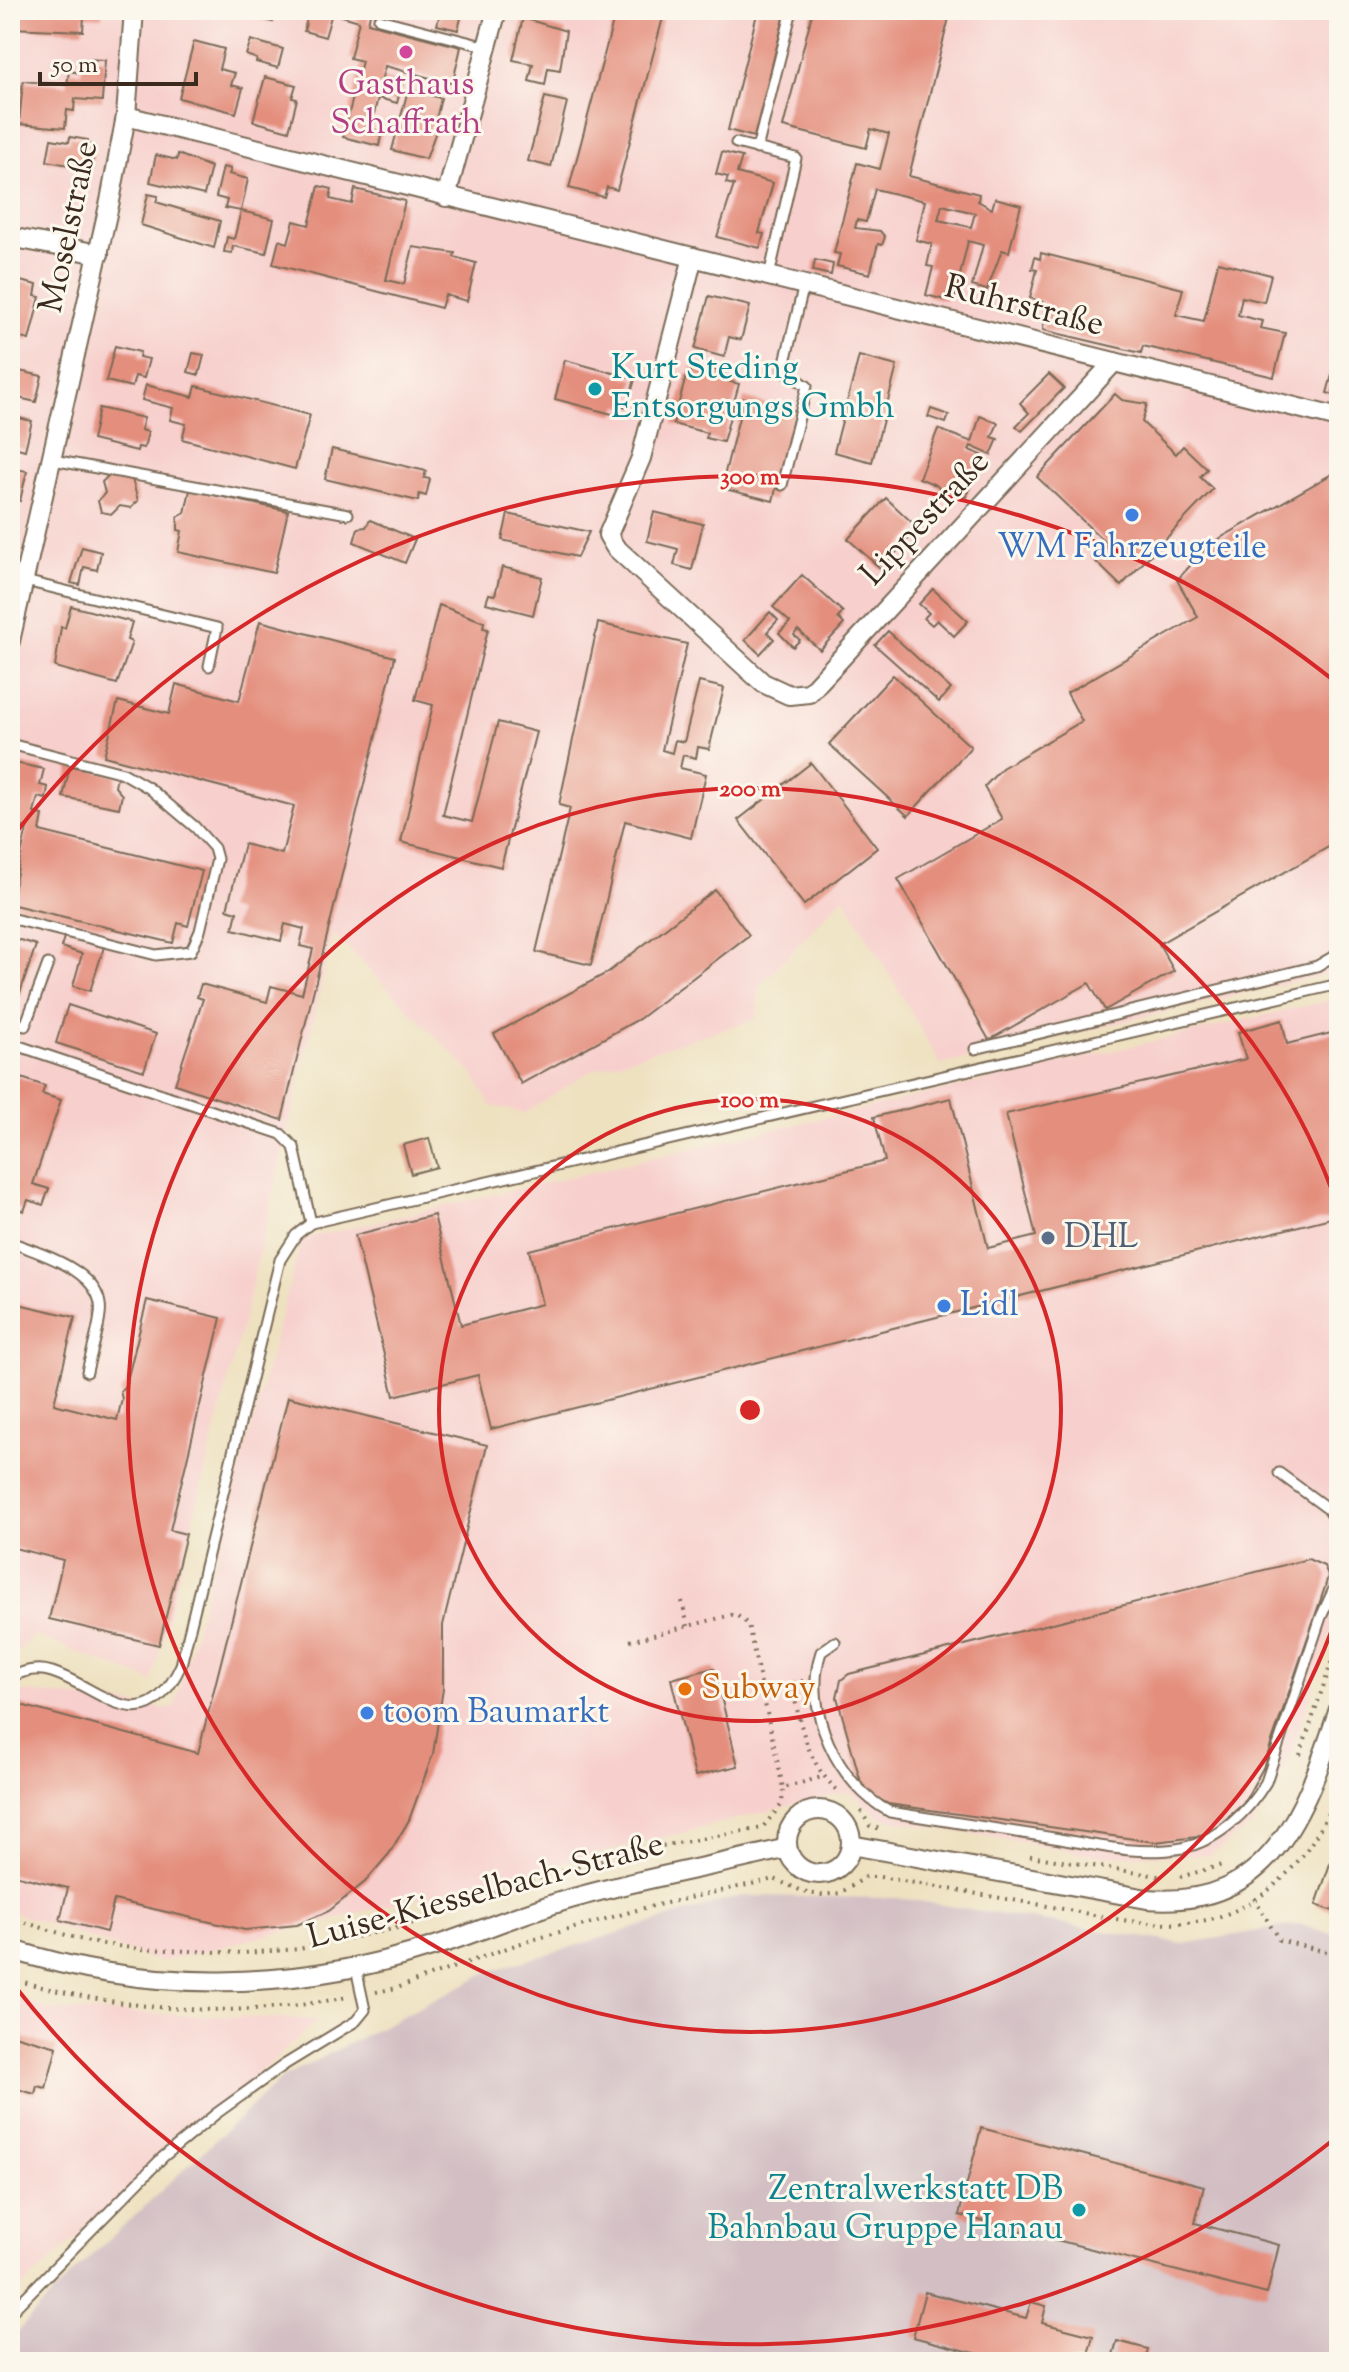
<svg xmlns="http://www.w3.org/2000/svg" width="1349" height="2372" viewBox="0 0 1349 2372" font-family="'Sorts Mill Goudy',serif">
  <rect width="100%" height="100%" fill="#fbf7ec"/>
  <filter id="ink" filterUnits="userSpaceOnUse"><feTurbulence type="fractalNoise" baseFrequency=".0125" numOctaves="2"/><feDisplacementMap in="SourceGraphic" scale="16" xChannelSelector="R" yChannelSelector="G"/><feConvolveMatrix kernelMatrix="1 2 1 2 8 2 1 2 1" color-interpolation-filters="sRGB"/></filter>
  <filter id="wash" filterUnits="userSpaceOnUse"><feTurbulence type="fractalNoise" baseFrequency=".006" numOctaves="4" result="noise"/><feDisplacementMap in="SourceGraphic" scale="32" xChannelSelector="R" yChannelSelector="G"/><feGaussianBlur stdDeviation="1.8" result="paint"/><feColorMatrix in="noise" values="0 0 0 0 0 0 0 0 0 0 0 0 0 0 0 0 0 1.4 0 .05"/><feComposite in="paint" operator="in"/></filter>
  <g filter="url(#wash)">
    <rect width="100%" height="100%" fill="#eee1c0"/>
    <g fill="#f7d0cd">
      <path d="M10 10H1339V971L941 1065 844 896 760 985 756 1019 590 1071 525 1113 491 1106 473 1074 333 933 247 1306 152 1681 33 1635 10 1661Z"/>
      <path d="M1339 998V1608L1289 1760 1253 1824 1210 1855 1100 1856 881 1818 849 1791 160 1962 10 1911V1690L174 1709 302 1239Z"/>
      <path d="M10 1993 47 2010 318 2020 10 2298Z"/>
    </g>
    <path fill="#d2bec3" d="M741 1896 899 1898 1184 1944 1299 1924 1339 1936V2362H10V2339L75 2271 282 2078 488 1972Z"/>
    <g id="blocks">
      <g fill="#e48f7e" fill-rule="evenodd">
        <path d="M10 10H102V17L84 16 83 31 10 28Z"/>
        <path d="M242 10H276L273 22 241 14Z"/>
        <path d="M309 10H371L368 23 461 47 454 77 449 83 385 66 382 78 402 84 397 103 378 98 370 129 382 132 379 146 343 137 362 61 350 58 359 21 332 13 325 37 304 31Z"/>
        <path d="M441 10H463L458 30 437 25Z"/>
        <path d="M616 10H665L617 190 607 187 604 197 569 188Z"/>
        <path d="M758 10H786L754 137 728 130Z"/>
        <path d="M813 10H951L909 176 979 194 978 201 992 209 995 198 1021 205 1009 252 1002 250 987 290 972 286 983 245 968 241 955 296 947 294 945 300 926 295 933 267 927 266 932 244 916 240 925 201 875 189 866 222 857 220 855 228 880 231 885 237 882 245 878 244 870 274 837 266 840 254 834 253 857 163 880 169 889 134 871 129 866 148 783 127ZM942 205 975 213 971 227 938 220Z"/>
        <path d="M523 18 566 31 560 70 548 68 545 85 529 81 533 64 513 60Z"/>
        <path d="M251 40 283 49 278 68 256 62 257 59 246 55Z"/>
        <path d="M194 41 224 49 219 69 235 73 231 85 243 88 236 113 179 98Z"/>
        <path d="M83 59 105 60 102 101 75 99 74 111 67 110 65 128 19 124 23 81 67 85 69 71 81 73Z"/>
        <path d="M265 77 296 85 292 98 297 99 289 131 253 121Z"/>
        <path d="M408 90 441 98 436 119 440 120 426 159 392 150Z"/>
        <path d="M545 97 567 102 551 167 528 161Z"/>
        <path d="M70 137 88 140 87 144 95 146 91 169 47 161 51 139 69 142Z"/>
        <path d="M722 152 742 157 737 173 773 183 759 233 764 234 760 248 717 237 734 185 726 183 728 177 716 174Z"/>
        <path d="M178 154 211 167 204 195 150 182 156 155 177 160Z"/>
        <path d="M223 167 231 169 229 174 248 179 241 211 274 219 266 253 233 246 232 253 224 252 227 237 234 239 241 211 225 208 227 200 216 197Z"/>
        <path d="M319 186 332 189 330 199 352 204 355 189 405 201 386 280 404 284 413 247 455 253 454 257 476 263 467 301 445 295 441 308 273 264 279 240 288 243 294 221 309 225Z"/>
        <path d="M148 194 158 196 156 202 220 221 214 248 141 225Z"/>
        <path d="M1041 253 1183 289 1176 315 1204 321 1218 262 1271 275 1264 302 1242 297 1238 315 1262 321 1260 328 1285 333 1274 377 1143 346 1141 353 1043 330 1045 303 1030 298 1037 270 1032 269 1035 257 1040 259Z"/>
        <path d="M815 260 833 264 831 275 813 271Z"/>
        <path d="M20 281 37 285 35 296 40 297 29 340 10 335V292L17 294Z"/>
        <path d="M709 296 750 306 741 340 729 337 724 357 695 349Z"/>
        <path d="M115 346 140 352 139 357 149 359 144 378 135 376 132 387 106 381Z"/>
        <path d="M1339 350V396L1327 393Z"/>
        <path d="M193 353 204 355 199 375 188 372Z"/>
        <path d="M859 356 897 366 872 462 834 452Z"/>
        <path d="M565 360 635 379 627 408 619 406 616 415 555 399Z"/>
        <path d="M692 367 725 371 723 380 739 384 723 442 706 438 707 433 673 424 687 373 690 374Z"/>
        <path d="M15 370 42 376 36 402 10 396V380Z"/>
        <path d="M1049 374 1064 388 1022 431 1016 426 1029 413 1020 403Z"/>
        <path d="M146 385 193 397 196 386 310 415 295 469 182 439 186 424 170 420 173 408 142 400Z"/>
        <path d="M1115 394 1122 400 1147 404 1142 422 1176 454 1183 446 1207 469 1200 477 1213 489 1121 586 1091 557 1105 542 1037 477Z"/>
        <path d="M744 398 795 411 773 501 721 488Z"/>
        <path d="M99 408 144 418 141 430 148 432 144 448 138 447 137 451 92 440Z"/>
        <path d="M931 409 949 415 946 423 928 417Z"/>
        <path d="M10 416 32 421 25 450 10 446Z"/>
        <path d="M980 416 998 423 992 437 998 439 991 455 971 446 969 450 982 455 966 497 946 495 936 485 919 478 938 429 972 442Z"/>
        <path d="M332 449 426 471 424 478 430 479 426 496 419 494 418 501 325 479Z"/>
        <path d="M10 468 27 471 20 501 10 499Z"/>
        <path d="M1339 470V841L1159 944 1174 971 1105 1010 1089 983 989 1040 898 879 1002 819 984 787 1002 768 1082 721 1067 693 1198 617 1177 580 1210 544Z"/>
        <path d="M110 474 132 479 138 501 131 508 120 506 112 514 101 512 98 501 105 493 102 482Z"/>
        <path d="M190 490 288 511 274 573 178 552 182 531 178 530V517L185 513Z"/>
        <path d="M886 498 918 528 881 569 848 539Z"/>
        <path d="M654 512 703 524 692 570 674 565 678 549 647 541Z"/>
        <path d="M508 514 589 532 577 557 502 540Z"/>
        <path d="M370 520 415 539 405 563 354 542 358 528 366 527Z"/>
        <path d="M82 547 101 552 97 570 84 567 80 585 71 583Z"/>
        <path d="M502 567 542 577 533 615 486 603 489 594 495 595Z"/>
        <path d="M802 575 843 612 838 618 844 624 820 650 798 630 794 635 800 640 793 647 779 633 790 622 773 607Z"/>
        <path d="M933 589 968 621 954 636 937 620 932 625 924 618 929 613 919 604Z"/>
        <path d="M439 605 484 622 483 628 488 629 443 815 472 822 498 722 536 732 501 867 401 842 433 705 415 700Z"/>
        <path d="M71 606 132 622 127 640 132 642 117 684 55 667 61 627 65 628Z"/>
        <path d="M770 612 778 620 767 632 774 639 760 654 745 640Z"/>
        <path d="M260 621 395 657 282 1120 175 1084 203 999 197 997 201 984 267 1002 271 986 302 994 313 949 300 946 304 929 285 924 281 941 233 929 237 912 227 909 244 844 282 854 294 806 104 756 118 701 169 714 176 684 239 701Z"/>
        <path d="M598 623 687 644 662 750 672 753 675 740 684 742 699 682 724 688 709 749 698 747 696 758 683 755 680 768 706 774 691 838 625 821 591 965 536 952 570 808 559 805Z"/>
        <path d="M888 631 951 689 939 702 875 645Z"/>
        <path d="M893 675 971 747 908 816 829 744Z"/>
        <path d="M15 763 44 769 40 785 48 787 46 799 38 797 34 813 43 815 40 831 202 871 188 926 178 923 173 943 10 904 27 828 10 824V786Z"/>
        <path d="M811 763 877 848 804 905 738 820Z"/>
        <path d="M70 766 117 776 115 787 122 795 119 808 63 797Z"/>
        <path d="M715 890 749 935 639 1019 521 1084 494 1034 607 973Z"/>
        <path d="M65 934 104 947 90 991 73 986 82 954 61 947Z"/>
        <path d="M10 937 36 945 13 1014 10 1013Z"/>
        <path d="M68 1005 156 1034 144 1071 56 1043Z"/>
        <path d="M1282 1020 1287 1044 1339 1031V1216L491 1429 478 1375 394 1396 355 1235 434 1215 461 1325 542 1304 529 1250 885 1161 874 1117 951 1098 988 1248 1036 1236 1006 1114 1246 1059 1238 1032Z"/>
        <path d="M10 1074 45 1086 42 1094 61 1100 33 1184 49 1189 43 1205 28 1200 24 1211 10 1206Z"/>
        <path d="M429 1138 437 1167 411 1174 403 1145Z"/>
        <path d="M147 1300 221 1318 170 1530 186 1534 159 1645 49 1619 63 1560 10 1547 15 1508 10 1507V1302L75 1317 54 1404 117 1420 122 1399 120 1391 126 1385Z"/>
        <path d="M288 1397 487 1445 443 1625V1689L433 1754 409 1820 389 1854 365 1882 329 1911 297 1925 245 1930 114 1900 106 1932 60 1920 68 1888 10 1874V1702L198 1753Z"/>
        <path d="M1308 1559 1324 1566 1328 1576 1325 1587 1263 1768 1243 1804 1217 1827 1197 1837 1155 1842 888 1804 872 1796 862 1786 837 1697 841 1680 849 1674Z"/>
        <path d="M714 1668 738 1766 695 1776 671 1679Z"/>
        <path d="M1334 1852 1339 1854V1894L1333 1911 1316 1905Z"/>
        <path d="M10 2034 57 2047 46 2088 37 2086 35 2094 13 2088 16 2080 10 2078Z"/>
        <path d="M981 2128 1204 2186 1195 2223 1279 2245 1267 2294 959 2215Z"/>
        <path d="M925 2292 1026 2318 1031 2302 1046 2306 1042 2323 1093 2336 1086 2362H1009L913 2337Z"/>
        <path d="M1117 2341 1148 2349 1145 2362H1111Z"/>
      </g>
    </g>
  </g>
  <g filter="url(#ink)">
    <use href="#blocks" fill-opacity="0" stroke="#7a6a57" stroke-width="2"/>
    <g fill="none" stroke-linecap="round" stroke-linejoin="round">
      <g stroke="#7a6a57" stroke-width="13">
        <g id="service">
          <path d="M379 19 487 47"/>
          <path d="M736 143 796 158 769 276"/>
          <path d="M757 149 792 10"/>
          <path d="M53 460 348 514"/>
          <path d="M782 485 807 386 783 370 804 285"/>
          <path d="M25 581 217 628 209 666"/>
          <path d="M10 744 123 773 149 788 195 827 214 848 217 859 200 931 191 951 156 955 10 918"/>
          <path d="M10 1021 25 1026 48 964"/>
          <path d="M10 1043 281 1134 294 1147 311 1223"/>
          <path d="M975 1049 1317 966 1339 953"/>
          <path d="M10 1242C37 1252 95 1269 100 1304 103 1319 90 1355 87 1372"/>
          <path d="M1279 1473 1328 1509 1339 1525"/>
          <path d="M835 1642 821 1652C802 1710 838 1785 890 1812 945 1821 999 1829 1054 1838 1095 1845 1140 1856 1182 1848 1218 1841 1248 1812 1266 1782L1321 1617 1339 1578"/>
          <path d="M10 1677C24 1671 37 1667 52 1672 102 1688 144 1745 181 1665L280 1260 296 1235 311 1223 1339 984"/>
          <path d="M10 2313 163 2157 217 2113 284 2065 356 2021 365 2010 356 1968"/>
        </g>
      </g>
      <g stroke="#7a6a57" stroke-width="22">
        <g id="minor">
          <path d="M126 116 1339 418"/>
          <path d="M446 197 497 10"/>
          <path d="M10 237 99 254"/>
          <path d="M693 257 641 458 608 535 615 547 763 683 789 695 809 693 1114 362"/>
          <path d="M10 641 110 201 126 116 134 10"/>
          <circle cx="819" cy="1842" r="32"/>
          <path d="M851 1845 1147 1899C1274 1910 1306 1807 1339 1709"/>
          <path d="M10 1949C148 1994 295 1991 432 1947 482 1931 530 1909 581 1896 649 1877 719 1865 787 1848"/>
        </g>
      </g>
      <g stroke="#7a6a57" stroke-width="4" stroke-dasharray="2 6" stroke-linecap="butt">
        <path d="M682 1601 688 1626"/>
        <path d="M630 1641 735 1614 748 1624 783 1788"/>
        <path d="M803 1681 791 1683C801 1724 806 1765 840 1792"/>
        <path d="M1300 1755 1339 1640"/>
        <path d="M861 1811 870 1826 880 1829"/>
        <path d="M1030 1856 1164 1877"/>
        <path d="M1180 1877 1222 1865"/>
        <path d="M1254 1898 1279 1940 1339 1955"/>
        <path d="M10 1918 89 1942 139 1949 244 1953 299 1949 402 1927 509 1887 633 1851 762 1828 782 1804 783 1788 822 1777"/>
        <path d="M10 1978C118 2011 236 2020 347 1997"/>
        <path d="M376 1992 397 1988 518 1944 644 1908 774 1879 807 1893 823 1895 840 1893 866 1877H880C938 1887 995 1897 1053 1907 1096 1915 1142 1927 1186 1923 1263 1917 1317 1853 1339 1785"/>
      </g>
      <use href="#service" stroke="#fff" stroke-width="9"/>
      <use href="#minor" stroke="#fff" stroke-width="18"/>
    </g>
  </g>
  <g fill="none" stroke="#d62828" stroke-width="4">
    <circle cx="750" cy="1410" r="311"/>
    <path d="M1338 1613A622 622 0 1 1 1338 1207"/>
    <path d="M1338 2136A934 934 0 0 1 14 1985M14 835A934 934 0 0 1 1338 684"/>
  </g>
  <circle fill="#d1479c" stroke="#fbf7ec" stroke-width="3" cx="406" cy="52" r="8"/>
  <g fill="#0f9aa8" stroke="#fbf7ec" stroke-width="3">
    <circle cx="595" cy="389" r="8"/>
    <circle cx="1079" cy="2210" r="8"/>
  </g>
  <g fill="#3f7fe0" stroke="#fbf7ec" stroke-width="3">
    <circle cx="1132" cy="515" r="8"/>
    <circle cx="944" cy="1306" r="8"/>
    <circle cx="367" cy="1713" r="8"/>
  </g>
  <circle fill="#5c6f8a" stroke="#fbf7ec" stroke-width="3" cx="1048" cy="1238" r="8"/>
  <circle fill="#e8710a" stroke="#fbf7ec" stroke-width="3" cx="685" cy="1689" r="8"/>
  <g text-anchor="middle" dominant-baseline="central" stroke-width="6" stroke-linejoin="round" paint-order="stroke">
    <g font-size="34" fill="#b23c85" stroke="#fbf7ec">
      <text x="406" y="85">Gasthaus<tspan x="406" dy="39">Schaffrath</tspan></text>
    </g>
    <g font-size="34" fill="#3b2a1e" stroke="#fbf7ec">
      <text transform="translate(70 227) rotate(-78)">Moselstraße</text>
      <text transform="translate(1024 307) rotate(14)">Ruhrstraße</text>
      <text transform="translate(926 519) rotate(-47)">Lippestraße</text>
      <text transform="translate(486 1892) rotate(-15)">Luise-Kiesselbach-Straße</text>
    </g>
    <g font-size="34" fill="#0d838f" stroke="#fbf7ec" text-anchor="start">
      <text x="611" y="369">Kurt Steding<tspan x="611" dy="39">Entsorgungs Gmbh</tspan></text>
      <text x="1063" y="2190" text-anchor="end">Zentralwerkstatt DB<tspan x="1063" dy="39">Bahnbau Gruppe Hanau</tspan></text>
    </g>
    <g font-size="34" fill="#366cbe" stroke="#fbf7ec" text-anchor="start">
      <text x="1132" y="548" text-anchor="middle">WM Fahrzeugteile</text>
      <text x="960" y="1306">Lidl</text>
      <text x="383" y="1713">toom Baumarkt</text>
    </g>
    <g font-size="34" fill="#4e5e75" stroke="#fbf7ec" text-anchor="start">
      <text x="1064" y="1238">DHL</text>
    </g>
    <g font-size="34" fill="#c56008" stroke="#fbf7ec" text-anchor="start">
      <text x="701" y="1689">Subway</text>
    </g>
  </g>
  <circle cx="750" cy="1410" r="12" fill="#d62828" stroke="#fbf7ec" stroke-width="4"/>
  <g font-size="24" text-anchor="middle" font-weight="bold" fill="#d62828" stroke="#fbf7ec" stroke-width="6" stroke-linejoin="round" paint-order="stroke">
    <text x="750" y="484">300 m</text>
    <text x="750" y="796">200 m</text>
    <text x="750" y="1107">100 m</text>
  </g>
  <rect width="1349" height="2372" fill="none" stroke="#fbf7ec" stroke-width="40"/>
  <path d="M40 72v12h156v-12" fill="none" stroke="#3b2a1e" stroke-width="4"/>
  <text x="52" y="72" font-size="24" fill="#3b2a1e" stroke="#fbf7ec" stroke-width="6" paint-order="stroke">50 m</text>
</svg>
